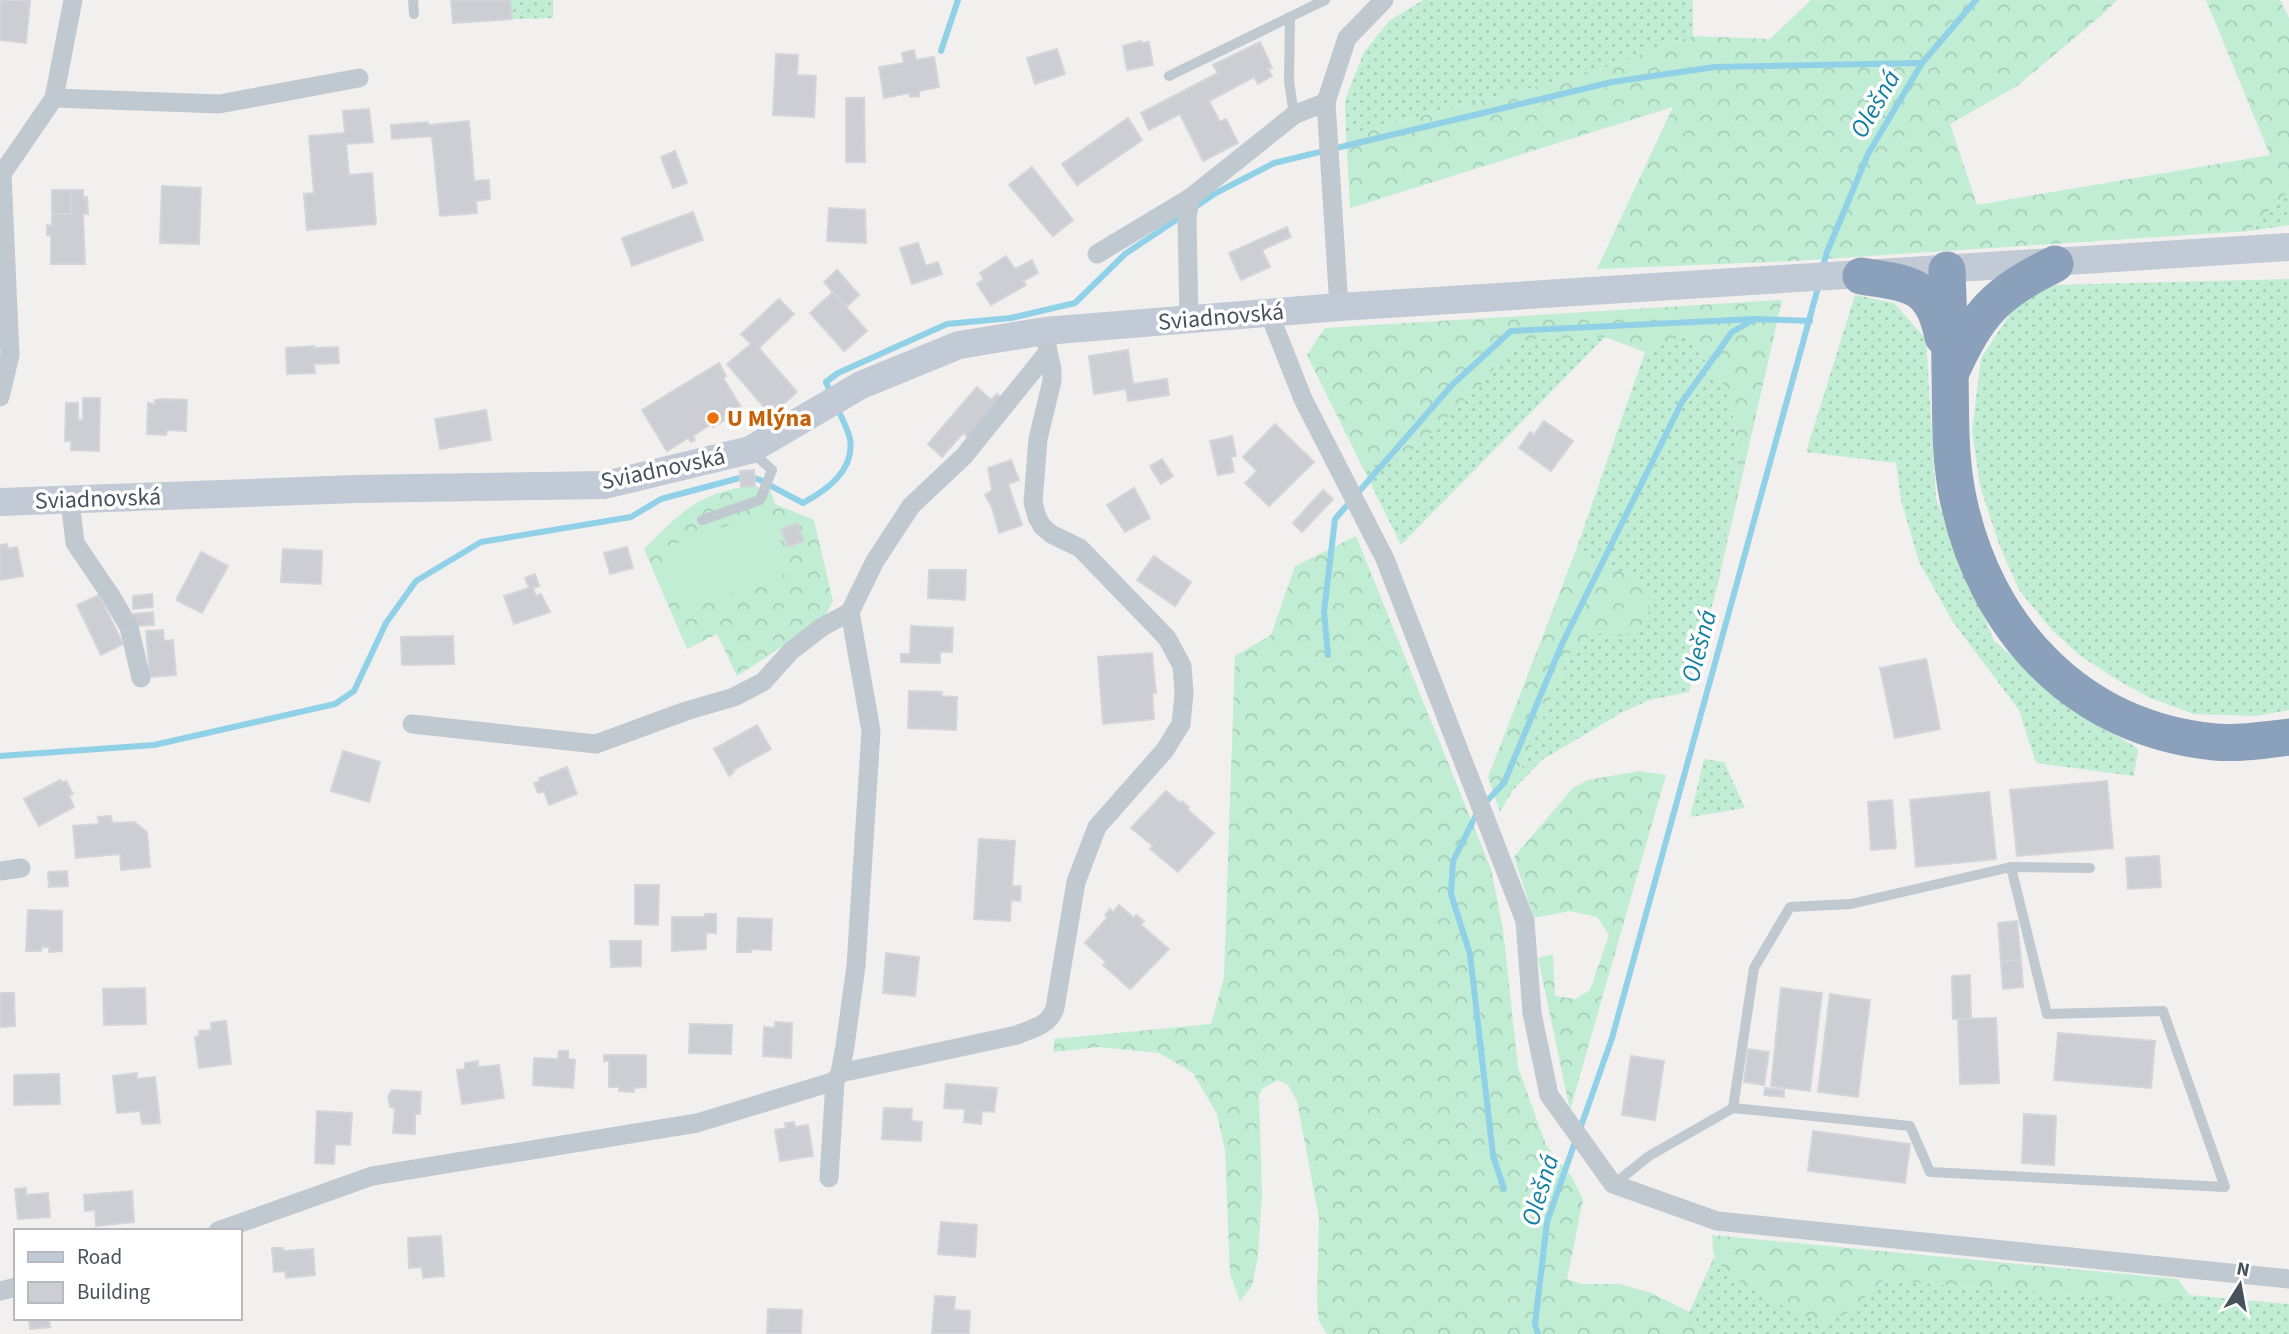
<svg xmlns="http://www.w3.org/2000/svg" width="2289" height="1334" viewBox="0 0 2289 1334" font-family="'Source Sans 3',sans-serif">
  <defs>
    <pattern id="grass-dots" width="8" height="8" patternUnits="userSpaceOnUse" patternTransform="scale(1.75)"><rect width="8" height="8" fill="#c0edd3"/><path d="M2 2h.1M6 6h.1" fill="none" stroke="#a6cdb8" stroke-width="1.8" stroke-linecap="round"/></pattern>
    <pattern id="forest-crowns" width="20" height="18" patternUnits="userSpaceOnUse" patternTransform="scale(1.75)"><rect width="20" height="18" fill="#c0edd3"/><path d="M2 6a3 3 0 1 1 6 0M12 15a3 3 0 1 1 6 0" fill="none" stroke="#a6cdb8"/></pattern>
  </defs>
  <rect width="100%" height="100%" fill="#f2efef"/>
  <g fill="url(#grass-dots)">
    <path d="M510 0H553V18L512 19Z"/>
    <path d="M1423 0H1693V36L1586 74 1346 135 1345 100 1364 52 1389 21Z"/>
    <path d="M2289 190V225L2249 231Z"/>
    <path d="M2289 279V710L2255 716 2194 714 2150 698 2119 681 2079 655 2052 630 2019 590 1999 544 1980 486 1972 431 1981 358 2016 305 2055 285Z"/>
    <path d="M1855 295 1894 303 1926 339 1936 499 1994 641 2081 712 2138 749 2134 776 2036 763 2019 710 1953 622 1919 562 1901 500 1896 463 1806 452Z"/>
    <path d="M1685 335 1729 391 1739 456 1718 583 1689 692 1649 700 1621 713 1542 760 1512 791 1575 642C1583 639 1594 633 1603 633 1630 632 1627 641 1648 617L1639 579 1575 553 1645 352Z"/>
    <path d="M1605 337 1401 545 1363 468 1405 456 1477 389 1513 345 1534 339Z"/>
    <path d="M1704 759 1724 762 1745 808 1690 817Z"/>
    <path d="M1714 1257 1734 1278 1846 1314 1884 1280 2151 1301 2175 1300 2189 1295 2289 1304V1334H1701L1689 1313Z"/>
  </g>
  <g fill="url(#forest-crowns)">
    <path d="M1811 0H2117L2103 14 2017 86 1950 124 1977 205 2270 155 2206 0H2280L2289 18V190L2249 231 1793 261 1597 269 1673 107 1350 208 1346 135 1586 74 1693 36 1770 39Z"/>
    <path d="M1782 300 1718 583 1739 456 1729 391 1685 335 1645 352 1605 337 1534 339 1513 345 1477 389 1405 457 1363 468 1307 355 1325 328Z"/>
    <path d="M755 486 771 491 775 504 814 520 833 601 823 620 737 676 717 634 687 649 644 549C680 513 701 490 755 486Z"/>
    <path d="M1356 536 1491 869 1503 929 1518 1067 1546 1145 1572 1177 1583 1200 1567 1279 1582 1284H1620L1651 1293 1689 1312 1701 1334H1327L1319 1321 1317 1302 1319 1218 1297 1101 1288 1085 1277 1080 1262 1089 1259 1095 1262 1193 1258 1256 1252 1286 1240 1301 1230 1274 1225 1150 1217 1114 1193 1073 1159 1053 1099 1047 1054 1052V1039L1211 1024 1224 977 1235 656 1271 635 1295 566Z"/>
    <path d="M1575 553 1639 579 1650 596 1648 617 1636 631 1622 636 1601 633 1575 642 1512 791 1500 812 1488 777Z"/>
    <path d="M1639 771 1666 775 1570 1110 1538 958 1553 954 1555 996 1576 999 1590 990 1609 935 1597 917 1570 911 1534 918 1514 857 1573 788 1588 780Z"/>
    <path d="M1712 1235 2178 1279 2189 1295 2175 1300 2151 1301 1884 1280 1846 1314 1823 1323C1796 1313 1729 1284 1715 1257 1712 1252 1713 1242 1712 1235Z"/>
  </g>
  <path fill="#c0edd3" d="M770 511 791 572 680 610 658 550Z"/>
  <g fill="none" stroke-linecap="round" stroke-linejoin="round">
    <g stroke="#90d1e7" stroke-width="6">
      <path d="M941 51 958 0"/>
      <path d="M1194 208 1214 194 1274 163 1612 82 1715 67 1922 63"/>
      <path d="M1822 270 1827 252 1868 154 1922 63 1976 0"/>
      <path d="M831 394 826 382 838 373 947 324 1011 318 1075 303 1125 254 1182 216"/>
      <path d="M1328 655 1324 612 1335 519 1452 385 1511 331 1755 319 1810 321"/>
      <path d="M0 756 154 745 335 704 354 691 386 623 416 581 481 542 631 517 661 499 747 476 760 480 803 503C827 490 855 470 850 439 848 429 841 417 837 407"/>
      <path d="M1580 1129 1612 1038 1819 284"/>
      <path d="M1504 1189 1493 1155 1470 954 1451 894 1453 861 1479 809 1504 783 1562 644 1682 402 1732 332 1755 319"/>
      <path d="M1538 1334 1535 1324 1547 1222 1576 1139"/>
    </g>
  </g>
  <g fill="#ccced4" stroke="#d4d5da" stroke-width="2">
    <path d="M0 0 30 1 26 43 0 40Z"/>
    <path d="M451 0H510L512 19 453 23Z"/>
    <path d="M1141 41V43L1149 42 1153 65 1127 70 1123 46Z"/>
    <path d="M1260 42 1272 68 1268 69 1272 76 1258 84 1254 77 1209 101 1220 122 1226 119 1238 143 1203 161 1180 114 1149 130 1141 113 1218 73 1213 65Z"/>
    <path d="M1057 49 1065 74 1035 84 1027 58Z"/>
    <path d="M914 50 916 60 934 57 939 87 919 91V96L910 97 909 93 884 98 879 67 904 63 902 53Z"/>
    <path d="M776 54 798 55 797 75 816 76 814 117 773 115Z"/>
    <path d="M846 98H864L865 162H846Z"/>
    <path d="M369 109 373 142 346 144 349 175 372 173 376 224 307 230 304 194 314 193 309 136 345 133 343 111Z"/>
    <path d="M1128 118 1142 140 1077 185 1062 164Z"/>
    <path d="M469 121 474 181 489 180 490 199 476 201 477 213 440 216 432 136 392 139 391 125 428 122V125Z"/>
    <path d="M675 151 687 183 673 188 661 157Z"/>
    <path d="M1032 167 1073 220 1053 236 1009 185Z"/>
    <path d="M162 186 201 188 199 244 160 243Z"/>
    <rect x="52" y="190" width="19" height="24"/>
    <path d="M71 190H83V197H87L88 214H83L85 264H51V235H47V225L52 226V214H71Z"/>
    <path d="M829 208 865 210 866 243 827 241Z"/>
    <path d="M693 212 703 240 632 266 622 238Z"/>
    <path d="M1287 227 1291 237 1262 250 1270 267 1241 280 1229 253Z"/>
    <path d="M918 243 926 266 938 262 942 274 912 284 900 248Z"/>
    <path d="M1006 256 1015 269 1032 260 1038 273 1023 281 1026 285 991 305 977 284 984 279 980 273Z"/>
    <path d="M837 270 859 295 846 307 824 282Z"/>
    <path d="M833 292 867 331 844 351 810 313Z"/>
    <path d="M779 299 794 314 759 348 797 392 771 415 727 364 751 344 741 334Z"/>
    <path d="M314 346 313 348 338 347 339 363 314 364 315 373 287 374 286 348Z"/>
    <path d="M1128 350 1133 384 1167 379 1169 395 1128 401 1126 389 1094 394 1089 356Z"/>
    <path d="M719 363 726 376 723 378 741 407 723 417 725 420 713 427 711 424 693 436 695 440 691 442 688 438 667 451 642 410Z"/>
    <path d="M977 387 991 400 997 394 1003 400 969 438 963 433 942 457 928 444Z"/>
    <path d="M83 398H100L99 451 71 450V441H65L66 403H78V420H83Z"/>
    <path d="M164 399 187 400 186 431 167 430 166 435 147 434 148 403 155 404V400Z"/>
    <path d="M486 410 491 440 440 449 435 419Z"/>
    <path d="M1544 421 1573 441 1551 471 1519 448 1530 432 1534 435Z"/>
    <path d="M1275 424 1314 462 1269 506 1245 483 1257 471 1243 457Z"/>
    <path d="M1232 436 1236 456 1231 457 1234 472 1218 475 1210 441Z"/>
    <path d="M1162 459 1173 476 1161 484 1150 466Z"/>
    <path d="M1011 460 1019 480 1008 484 1022 525 999 533 992 507 985 495 992 490 988 468Z"/>
    <path d="M754 470 755 486 741 487 740 471Z"/>
    <path d="M1134 488 1150 518 1125 532 1107 505Z"/>
    <path d="M1323 490 1333 499 1302 532 1293 523Z"/>
    <path d="M797 523 804 541 788 547 781 529Z"/>
    <path d="M7 544 8 549 17 547 23 576 0 580V545Z"/>
    <path d="M627 547 633 568 610 574 604 553Z"/>
    <path d="M283 549 322 551 321 584 281 582Z"/>
    <path d="M201 552 228 566 202 613 176 600Z"/>
    <path d="M1154 556 1191 582 1175 606 1137 580Z"/>
    <path d="M929 570H966L965 600 928 598Z"/>
    <path d="M535 574 539 586 533 588 536 596 541 594 550 612 514 624 504 596 529 588 525 578Z"/>
    <path d="M152 594 153 607 133 609V596Z"/>
    <path d="M99 595 123 644 101 655 77 605Z"/>
    <path d="M153 612 154 625 134 626 133 614Z"/>
    <path d="M911 626 953 628 952 652H940V663L901 662V654H910Z"/>
    <path d="M163 630 164 641 173 640 176 675 150 677 146 631Z"/>
    <path d="M453 636 454 664 402 665 401 637Z"/>
    <path d="M1152 653 1156 693H1152L1154 719 1103 724 1098 657Z"/>
    <path d="M1926 659 1940 729 1895 738 1880 668Z"/>
    <path d="M909 691 942 692 941 696 957 697 956 730 908 728Z"/>
    <path d="M757 725 771 749 733 770 734 772 729 776 714 749Z"/>
    <path d="M343 751 380 762 369 802 331 791Z"/>
    <path d="M567 767 577 794 549 805 544 791 538 793 534 783 540 781 539 778Z"/>
    <path d="M60 780 62 783 66 781 73 794 69 796 74 807 39 826 24 799Z"/>
    <path d="M2107 781 2113 848 2017 856 2010 790Z"/>
    <path d="M1166 791 1180 803 1182 801 1189 807 1187 809 1214 833 1178 872 1150 849 1153 846 1131 828Z"/>
    <path d="M1989 792 1996 859 1916 867 1910 800Z"/>
    <path d="M1892 800 1896 848 1871 850 1868 802Z"/>
    <path d="M111 816 112 823 134 822 147 832 150 867 121 870 120 854 76 858 73 826 99 824 98 817Z"/>
    <path d="M979 839 1015 841 1012 886H1021L1020 901 1011 900 1010 921 974 919Z"/>
    <path d="M2159 856 2161 887 2128 889 2126 858Z"/>
    <path d="M67 871 68 886 49 887 48 872Z"/>
    <path d="M635 885H659L658 925 635 924Z"/>
    <path d="M1119 905 1134 918 1136 915 1144 921 1141 925 1169 949 1130 989 1103 965 1106 962 1085 943 1107 918 1105 915 1110 909 1113 912Z"/>
    <path d="M28 910 62 911V951L49 952V947H42L41 951H26Z"/>
    <path d="M705 914H716V933H706V949L672 951V917H705Z"/>
    <path d="M738 918 772 919 771 950 751 949V952H737Z"/>
    <path d="M2017 921 2021 960 2001 962 1998 923Z"/>
    <path d="M610 941H641V966L611 967Z"/>
    <path d="M886 953 919 957 915 996 883 993Z"/>
    <path d="M2021 960 2023 987 2003 989 2001 962Z"/>
    <path d="M1970 975 1971 1019H1953L1952 976Z"/>
    <path d="M145 988 146 1024 104 1025 103 989Z"/>
    <path d="M1781 988 1822 993 1810 1091 1771 1086Z"/>
    <path d="M0 993H14L15 1026 0 1027Z"/>
    <path d="M1830 994 1870 1000 1858 1097 1818 1092Z"/>
    <path d="M1996 1018 1999 1083 1960 1084 1958 1019Z"/>
    <path d="M226 1021 231 1064 199 1068 195 1037 200 1036 199 1031 211 1030V1023Z"/>
    <path d="M775 1022 792 1023 791 1058 763 1056 764 1027 775 1028Z"/>
    <path d="M690 1024 732 1025 731 1054 689 1053Z"/>
    <path d="M2058 1033 2155 1041 2151 1088 2054 1080Z"/>
    <path d="M1748 1049 1769 1052 1764 1085 1744 1082Z"/>
    <path d="M559 1051H568V1059L575 1060 573 1088 533 1085 534 1058 558 1059Z"/>
    <path d="M604 1055H646V1087L634 1088V1092L619 1091V1087H609V1061H604Z"/>
    <path d="M1631 1056 1664 1061 1655 1120 1622 1115Z"/>
    <path d="M478 1061V1067L499 1065 504 1098 462 1104 457 1070 465 1069V1063Z"/>
    <path d="M137 1073V1079L155 1077 160 1123 142 1124 140 1111 117 1113 113 1076Z"/>
    <path d="M59 1074 60 1104 14 1105V1075Z"/>
    <path d="M946 1084 997 1088 994 1112 982 1111 981 1124 964 1122 965 1109 944 1108Z"/>
    <path d="M1765 1088 1784 1090V1097L1764 1095Z"/>
    <path d="M392 1090 421 1092 420 1114H415V1134L393 1133 395 1108 390 1107 388 1097Z"/>
    <path d="M884 1108 912 1109 911 1121 922 1122 921 1141 882 1139Z"/>
    <path d="M317 1111 352 1113 350 1145 335 1144 334 1164 315 1163Z"/>
    <path d="M2024 1114 2056 1116 2054 1165 2022 1163Z"/>
    <path d="M794 1122 795 1127 808 1125 813 1156 780 1161 775 1130 786 1128 785 1123Z"/>
    <path d="M1813 1131 1910 1144 1905 1183 1808 1171Z"/>
    <path d="M26 1188V1195L48 1193 50 1217 18 1219 15 1189Z"/>
    <path d="M132 1191 134 1222 96 1226 95 1210 85 1211 84 1195Z"/>
    <path d="M941 1222 977 1225 975 1257 938 1254Z"/>
    <path d="M441 1236 444 1276 423 1278 422 1267 409 1268 408 1238Z"/>
    <path d="M272 1248H283V1251L313 1249 315 1275 286 1278 285 1271 274 1272Z"/>
    <path d="M935 1296 955 1297 954 1310 970 1311 969 1334H932Z"/>
    <path d="M768 1309 802 1310 801 1334H767Z"/>
    <path d="M29 1318H49L50 1327 30 1329Z"/>
  </g>
  <g fill="none" stroke-linecap="round" stroke-linejoin="round">
    <g stroke="#c1c9d0" stroke-width="10">
      <path d="M413 0 414 14"/>
      <path d="M1290 17 1289 81 1294 115"/>
      <path d="M1169 76 1325 0"/>
      <path d="M702 520 760 500 772 470 753 453"/>
      <path d="M1733 1108 1910 1126 1930 1172 2225 1187 2163 1011 2047 1014 2011 867"/>
      <path d="M1614 1184 1649 1156 1733 1108 1754 968 1790 907 1851 904 2011 867 2090 868"/>
    </g>
    <g stroke="#c1c9d0" stroke-width="19">
      <path d="M54 98 73 0"/>
      <path d="M1097 254 1190 198"/>
      <path d="M1339 307 1326 102 1347 38 1384 0"/>
      <path d="M1269 313 1303 399 1385 559 1525 921 1532 1013 1549 1095 1613 1184 1717 1221 2289 1279"/>
      <path d="M1189 320 1187 218 1190 198 1294 115 1326 102"/>
      <path d="M0 397 10 355 2 174 54 98 219 104 359 78"/>
      <path d="M70 501 75 543 111 596 129 627 141 678"/>
      <path d="M412 724 596 744 686 711 734 697 763 682 791 651 822 627 850 612"/>
      <path d="M0 871 21 868"/>
      <path d="M840 1073 1017 1035C1033 1028 1049 1026 1055 1008L1076 882 1097 827 1165 750 1181 724 1184 693 1182 666 1167 638 1080 548 1051 534 1042 526 1037 517 1033 502 1038 439 1052 381V369L1048 352"/>
      <path d="M829 1178 835 1081"/>
      <path d="M218 1231 372 1176 697 1123 835 1081 840 1073 845 1046 856 966 871 731 850 612 875 561 911 506 964 456 1048 352 1045 331"/>
      <path d="M0 1291 16 1287"/>
    </g>
    <path stroke="#c1cad5" stroke-width="28" d="M0 502 356 489 605 485 750 450 861 385 959 345 1045 331 1339 307 2289 247"/>
    <g stroke="#8aa0bb" stroke-width="37">
      <path d="M1947 270C1948 304 1950 337 1950 371 1951 414 1949 455 1958 498 1985 629 2078 729 2215 742 2239 744 2265 740 2289 737"/>
      <path d="M1861 276C1909 284 1932 282 1943 337"/>
      <path d="M1951 372C1979 311 1995 294 2055 264"/>
    </g>
  </g>
  <circle fill="#e8710a" stroke="#fff" stroke-width="2.5" cx="713" cy="418" r="7"/>
  <g text-anchor="middle" dominant-baseline="central" stroke-width="7" stroke-linejoin="round" paint-order="stroke">
    <g font-size="24" fill="#48525c" stroke="#fff">
      <text transform="translate(1221 317) rotate(-5)">Sviadnovská</text>
      <text transform="translate(663 469) rotate(-12)">Sviadnovská</text>
      <text transform="translate(98 499) rotate(-2)">Sviadnovská</text>
    </g>
    <g font-size="24" font-weight="bold" fill="#c56008" stroke="#fff" text-anchor="start">
      <text x="727" y="418">U Mlýna</text>
    </g>
    <g font-size="26" font-style="italic" fill="#157fa2" stroke="#fff">
      <text transform="translate(1875 104) rotate(-60)">Olešná</text>
      <text transform="translate(1699 646) rotate(-75)">Olešná</text>
      <text transform="translate(1540 1190) rotate(-73)">Olešná</text>
    </g>
  </g>
  <rect x="14" y="1229" width="228" height="91" fill="#ffffff" stroke="#b6babe" stroke-width="2"/>
  <rect x="28" y="1252" width="35" height="10" fill="#c1cad5" stroke="#b6babe" stroke-width="2"/>
  <text x="77" y="1264" font-size="21" fill="#48525c">Road</text>
  <rect x="28" y="1282" width="35" height="21" fill="#ccced4" stroke="#b6babe" stroke-width="2"/>
  <text x="77" y="1299" font-size="21" fill="#48525c">Building</text>
  <g transform="translate(2240 1285) rotate(11)" stroke="#ffffff" stroke-width="5" paint-order="stroke">
  <path d="M0-5L12 26L0 18L-12 26Z" fill="#48525c"/>
  <text y="-10" font-size="19" font-weight="bold" text-anchor="middle" fill="#48525c">N</text>
  </g>
</svg>
